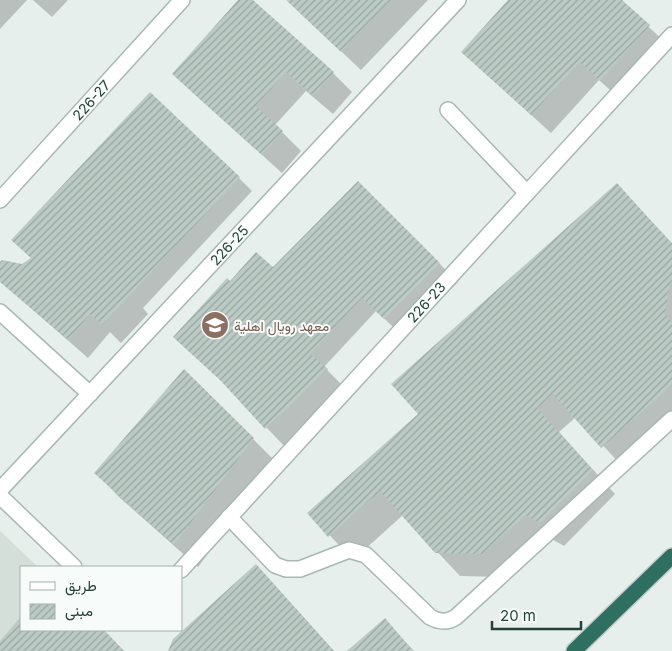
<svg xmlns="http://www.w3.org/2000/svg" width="672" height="651" viewBox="0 0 672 651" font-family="Inter,Vazirmatn,sans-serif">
  <defs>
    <pattern id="building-hatch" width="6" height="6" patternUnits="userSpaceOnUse" patternTransform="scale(1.25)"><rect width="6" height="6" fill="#bbcac4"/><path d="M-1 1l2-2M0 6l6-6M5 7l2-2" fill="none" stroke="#98a6a0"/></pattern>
  </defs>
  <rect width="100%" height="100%" fill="#e6efeb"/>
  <path fill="#d4dfda" d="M0 531 38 567H21V630H104L124 651H0Z"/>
  <g fill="#0003">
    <path d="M0 0H27L0 29Z"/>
    <path d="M33 0H68L52 17Z"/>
    <path d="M240 0H251L333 73 352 92 333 114 306 91 275 125 301 151 282 173 193 93 174 74Z"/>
    <path d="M287 0H428L361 70Z"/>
    <path d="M510 0H620L668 45 620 99 599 80 551 133 462 52Z"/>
    <path d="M239 178 252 191 143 308 148 314 121 343 110 332 88 358 0 281V264L22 265 32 259 13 240Z"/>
    <path d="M358 183 458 282 404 337 376 311 324 367 346 389 285 447 231 390 230 283 273 268Z"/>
    <path d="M617 185 672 243V429L626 470 576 417 559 432 615 494 564 546 550 538 506 577 460 576 403 515 353 560 309 513 420 414Z"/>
    <path d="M185 371 276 462 198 567 119 497 96 473Z"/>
    <path d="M256 565 334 651H170Z"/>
    <path d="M21 618V630H102L124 651H0V643Z"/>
    <path d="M385 620 414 651H349Z"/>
  </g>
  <g fill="url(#building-hatch)">
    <path d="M238 0H253L334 72 313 96 286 72 256 106 283 131 262 155 172 74Z"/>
    <path d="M286 0H391L341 52Z"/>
    <path d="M508 0H622L650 25 600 81 580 62 531 115 461 52Z"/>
    <path d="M150 92 240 177 102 325 90 314 68 340 0 282V262L2 260 22 264 31 258 11 240Z"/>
    <path d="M358 181 440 263 384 319 362 298 310 354 328 369 265 429 221 381 173 337 227 278 230 281 256 252 273 267Z"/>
    <path d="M617 183 672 244V281L670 283 665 314 672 323V385L601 448 553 394 537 408 593 470 540 523 526 515 482 554 435 553 380 491 328 537 307 513 418 414 391 384Z"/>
    <path d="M184 369 254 438 174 545 94 473Z"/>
    <path d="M256 564 334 651H168L173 639Z"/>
    <path d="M21 617V630H104L124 651H0V641Z"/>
    <path d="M385 618 413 651H347Z"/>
  </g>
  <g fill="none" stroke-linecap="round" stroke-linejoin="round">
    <g stroke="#a8b8b2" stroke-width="18">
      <g id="minor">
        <path d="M448 110 526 192"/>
        <path d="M0 200 182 0"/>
        <path d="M0 312 90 394"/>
        <path d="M0 490 458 0"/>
        <path d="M0 496 74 567"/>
        <path d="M229 517 275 565 286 569H300L349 550 366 555 430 617C439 622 447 623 456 617L672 419"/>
        <path d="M181 570 672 35"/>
      </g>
    </g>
    <g stroke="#c2cac8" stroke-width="18">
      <path id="highway" d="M574 651 672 556"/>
    </g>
    <use href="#minor" stroke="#fff" stroke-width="15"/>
    <use href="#highway" stroke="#2f6f62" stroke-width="15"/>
  </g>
  <defs>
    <g id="university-disc" transform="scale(1.4375)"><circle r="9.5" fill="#8d6e63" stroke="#f7fbf9"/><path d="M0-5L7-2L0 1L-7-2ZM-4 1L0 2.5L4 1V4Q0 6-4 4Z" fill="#fff"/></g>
  </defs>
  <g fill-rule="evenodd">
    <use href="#university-disc" x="215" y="325"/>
  </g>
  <g text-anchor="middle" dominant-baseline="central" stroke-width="4" stroke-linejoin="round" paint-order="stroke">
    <g font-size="14" fill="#24423a" stroke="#f7fbf9">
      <text transform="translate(91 100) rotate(-48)">226-27</text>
      <text transform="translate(229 245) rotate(-47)">226-25</text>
      <text transform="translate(426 302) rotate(-48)">226-23</text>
    </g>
    <g font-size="14" fill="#785e54" stroke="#f7fbf9" text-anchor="start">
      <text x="234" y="325">معهد رويال اهلية</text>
    </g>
  </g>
  <rect x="20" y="566" width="162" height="65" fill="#f7fbf9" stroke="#a3b1ad"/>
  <rect x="30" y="582" width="25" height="8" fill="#ffffff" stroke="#a3b1ad"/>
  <text x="65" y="591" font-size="15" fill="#24423a">طريق</text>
  <rect x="30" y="604" width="25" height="15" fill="url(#building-hatch)" stroke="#a3b1ad"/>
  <text x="65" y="616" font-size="15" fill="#24423a">مبنى</text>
  <path d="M492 621v8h89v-8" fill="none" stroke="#24423a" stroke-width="2.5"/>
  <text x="500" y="621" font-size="15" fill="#24423a" stroke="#f7fbf9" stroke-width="4" paint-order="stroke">20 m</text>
</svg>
